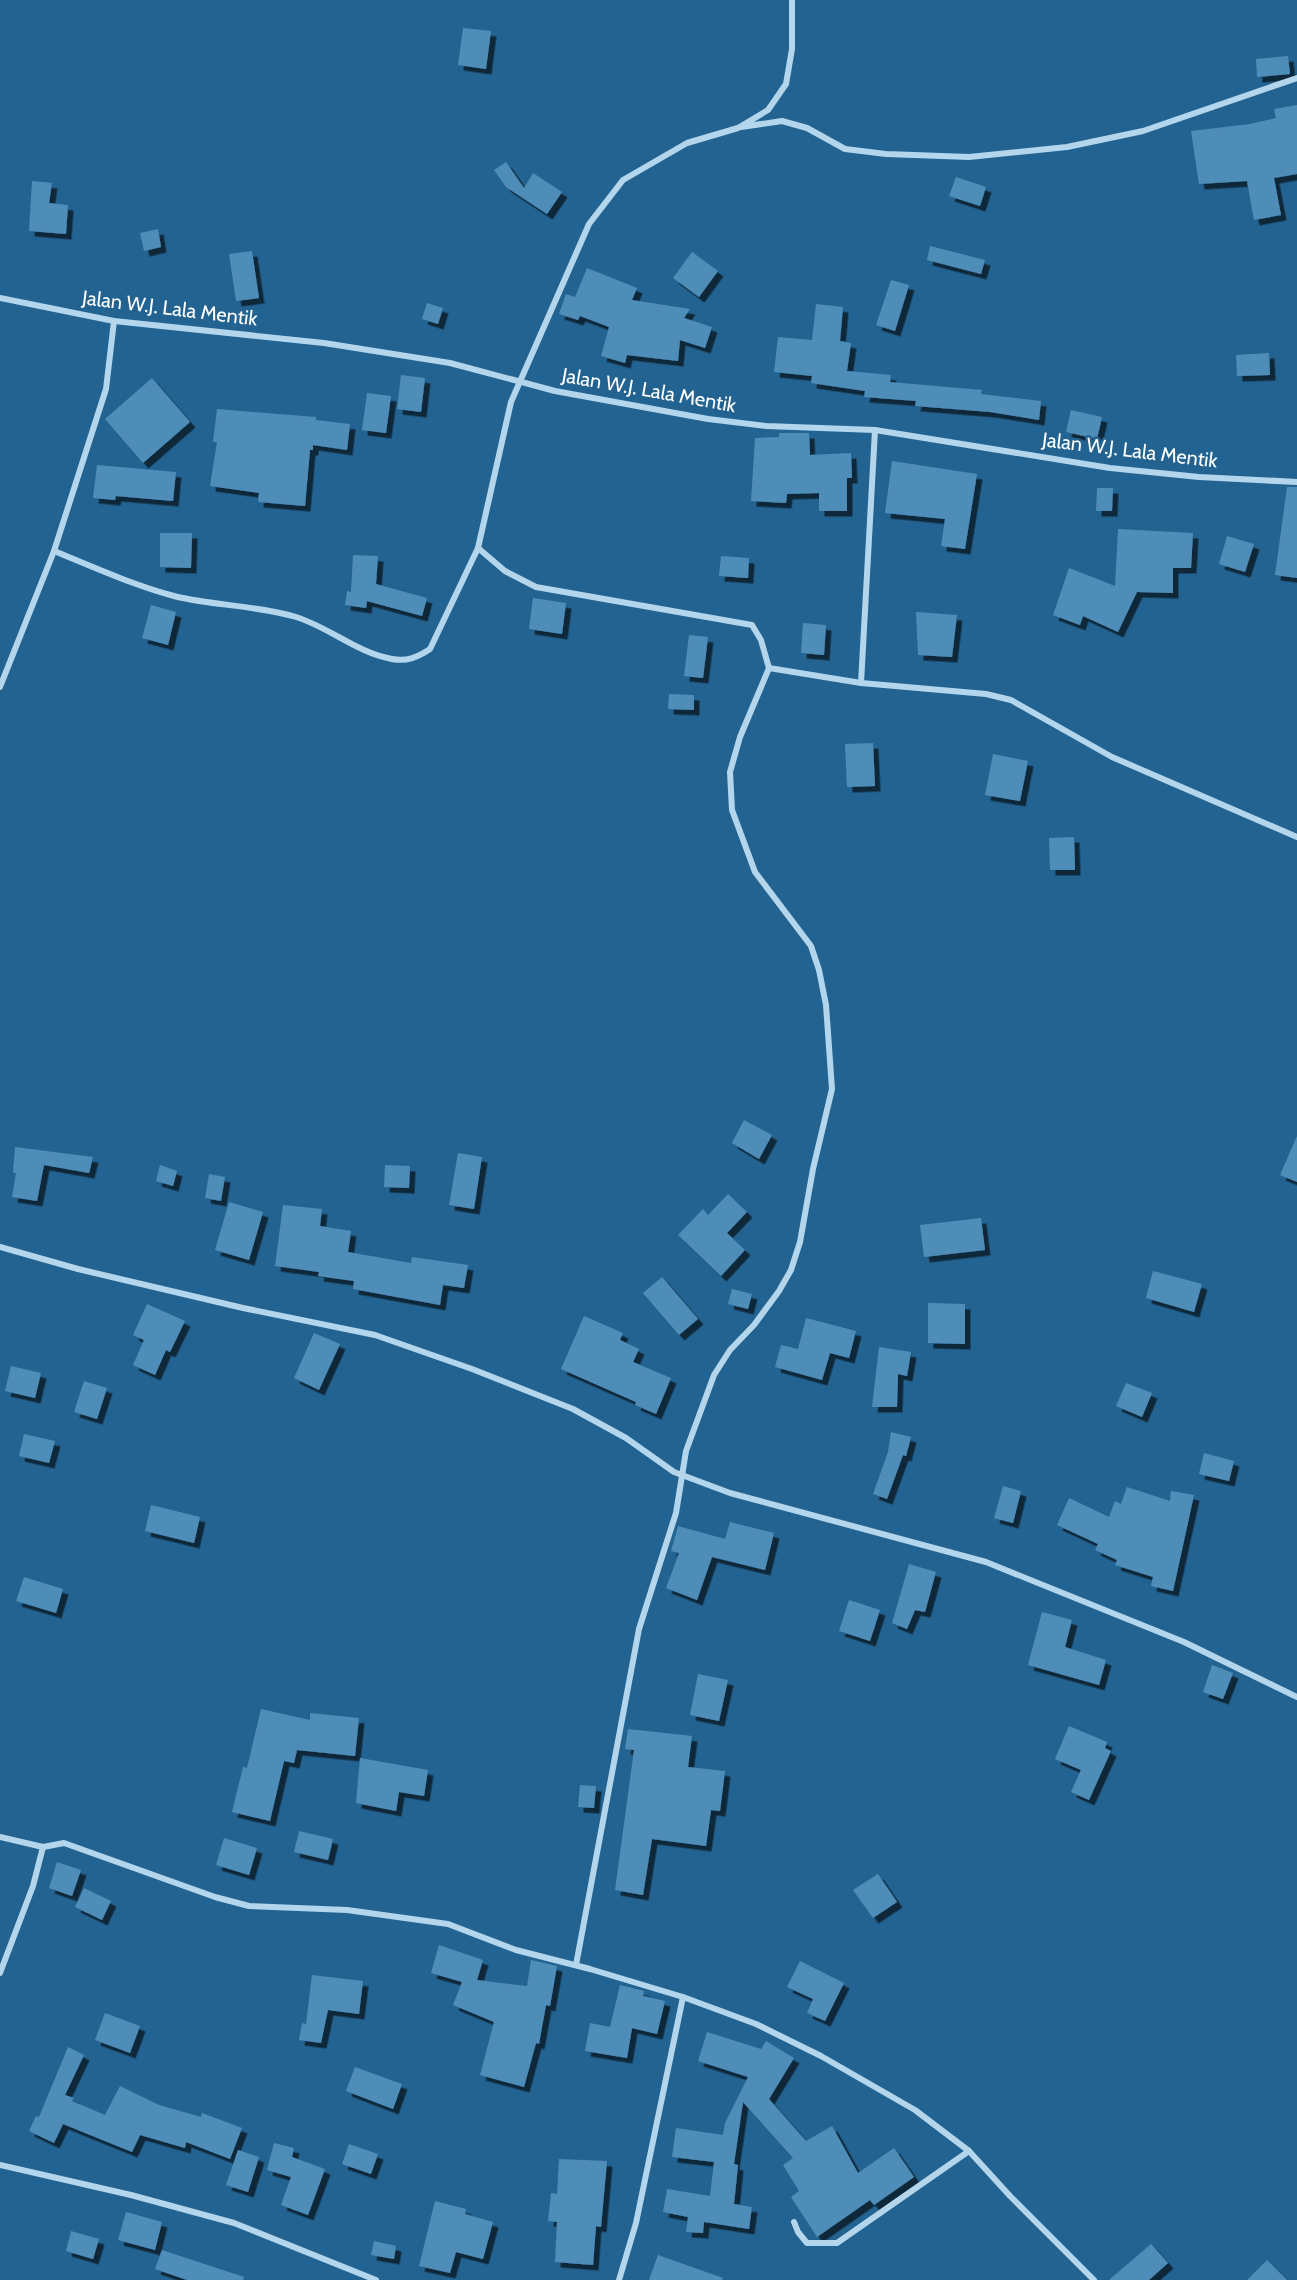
<svg xmlns="http://www.w3.org/2000/svg" width="1297" height="2280" viewBox="0 0 1297 2280" font-family="Cabin,sans-serif">
  <defs>
    <filter id="shadow"><feDropShadow dx="5.5" dy="5.5" stdDeviation="0" flood-color="#0009"/></filter>
  </defs>
  <rect width="100%" height="100%" fill="#236391"/>
  <g fill="#508db9" filter="url(#shadow)">
    <path d="M463 28 491 31 486 69 458 65Z"/>
    <path d="M1288 56 1290 74 1257 77 1256 59Z"/>
    <path d="M1297 105V174L1274 178 1281 215 1254 220 1247 181 1199 184 1191 131 1250 124 1276 118 1274 109Z"/>
    <path d="M506 162 524 188 533 173 562 192 547 214 506 187 494 170Z"/>
    <path d="M956 177 986 187 980 206 949 196Z"/>
    <path d="M32 181 52 183 49 203 68 205 66 234 29 231Z"/>
    <path d="M158 229 161 247 144 251 140 233Z"/>
    <path d="M930 246 985 260 981 274 927 260Z"/>
    <path d="M252 251 259 298 236 301 229 254Z"/>
    <path d="M692 252 718 271 699 297 673 278Z"/>
    <path d="M587 268 637 288 632 300 690 309 684 318 712 327 705 348 680 340 678 361 627 355 625 363 601 356 609 327 580 316 578 320 559 314 566 294 575 297Z"/>
    <path d="M891 280 909 285 895 331 876 325Z"/>
    <path d="M427 303 443 308 438 324 422 319Z"/>
    <path d="M816 304 843 307 840 341 851 343 847 371 891 375 890 382 982 390 981 394 1041 401 1039 420 990 412 915 406 916 401 864 397 865 391 811 383 812 376 774 372 778 337 812 340Z"/>
    <path d="M1269 353 1270 375 1237 376 1236 355Z"/>
    <path d="M401 375 425 378 421 412 397 409Z"/>
    <path d="M152 378 190 422 143 463 105 419Z"/>
    <path d="M367 393 391 396 386 433 362 430Z"/>
    <path d="M217 409 316 417V420L350 424 347 450 313 445V450H310L305 506 258 502 259 493 210 486 217 442H213Z"/>
    <path d="M1071 410 1102 417 1097 439 1066 432Z"/>
    <path d="M779 433H809L810 455 851 453 852 478H847V511H819V493L787 494 786 503 751 501 755 438 779 437Z"/>
    <path d="M892 461 977 474 965 549 941 546 945 519 885 513Z"/>
    <path d="M97 465 176 472 173 501 116 496 115 500 93 498Z"/>
    <path d="M1287 487H1297V578L1275 575Z"/>
    <path d="M1097 488H1113L1112 511H1096Z"/>
    <path d="M1118 529 1193 533 1191 568H1173V593L1137 592 1118 632 1083 616 1080 625 1053 615 1069 568 1115 586Z"/>
    <path d="M160 533H192L191 568 160 567Z"/>
    <path d="M1227 536 1254 544 1245 572 1219 564Z"/>
    <path d="M353 555 378 556 376 584 427 598 422 616 367 601 366 608 345 605 347 591 351 592Z"/>
    <path d="M721 556 749 558 748 578 719 576Z"/>
    <path d="M533 598 566 603 562 634 529 629Z"/>
    <path d="M151 605 176 612 168 645 142 638Z"/>
    <path d="M916 612 957 615 952 657 918 655Z"/>
    <path d="M803 623 826 625 824 655 801 653Z"/>
    <path d="M689 635 708 637 703 678 684 676Z"/>
    <path d="M669 694 694 695V710L668 709Z"/>
    <path d="M873 743 875 786 847 787 845 744Z"/>
    <path d="M993 754 1028 761 1020 801 985 795Z"/>
    <path d="M1074 837 1075 870H1050L1049 838Z"/>
    <path d="M744 1120 772 1135 759 1159 732 1143Z"/>
    <path d="M1297 1136V1182L1280 1175Z"/>
    <path d="M15 1147 93 1157 89 1173 44 1165 37 1201 12 1197 16 1173H13Z"/>
    <path d="M458 1153 482 1157 474 1209 449 1205Z"/>
    <path d="M160 1165 177 1171 173 1186 156 1181Z"/>
    <path d="M385 1165 410 1166 409 1188 384 1187Z"/>
    <path d="M209 1174 225 1177 221 1201 205 1198Z"/>
    <path d="M728 1194 747 1212 727 1233 745 1250 721 1276 678 1235 703 1209 708 1215Z"/>
    <path d="M229 1202 263 1212 249 1260 215 1250Z"/>
    <path d="M283 1205 322 1209 320 1226 351 1231 348 1252 411 1263 412 1257 468 1265 464 1288 443 1285 440 1305 353 1289 354 1281 318 1276 319 1272 275 1266Z"/>
    <path d="M981 1218 985 1250 924 1257 920 1225Z"/>
    <path d="M1153 1271 1202 1284 1194 1312 1146 1298Z"/>
    <path d="M662 1277 698 1319 679 1335 643 1293Z"/>
    <path d="M732 1289 752 1294 748 1309 728 1304Z"/>
    <path d="M928 1303 965 1304V1344L928 1343Z"/>
    <path d="M147 1304 185 1321 170 1352 166 1350 155 1375 133 1365 144 1340 133 1335Z"/>
    <path d="M584 1316 623 1333 620 1340 639 1349 633 1362 671 1378 656 1414 635 1405 636 1402 561 1369Z"/>
    <path d="M806 1318 856 1331 849 1358 830 1353 822 1380 775 1367 781 1345 798 1349Z"/>
    <path d="M314 1333 340 1344 319 1390 294 1378Z"/>
    <path d="M879 1347 911 1352 907 1376 898 1374 897 1407H872Z"/>
    <path d="M11 1366 41 1373 35 1398 5 1391Z"/>
    <path d="M84 1381 107 1388 97 1419 74 1412Z"/>
    <path d="M1126 1383 1152 1393 1142 1417 1116 1406Z"/>
    <path d="M891 1432 911 1437 906 1456 903 1455 887 1499 873 1494 888 1452Z"/>
    <path d="M24 1434 55 1441 49 1463 19 1456Z"/>
    <path d="M1204 1453 1234 1461 1229 1481 1199 1474Z"/>
    <path d="M1003 1486 1021 1491 1013 1523 994 1518Z"/>
    <path d="M1127 1487 1170 1501 1171 1491 1194 1495 1173 1591 1151 1586 1153 1577 1115 1565 1117 1560 1095 1550 1098 1544 1057 1525 1069 1498 1109 1517 1115 1501 1121 1504Z"/>
    <path d="M151 1505 200 1517 194 1543 145 1531Z"/>
    <path d="M730 1522 774 1533 765 1570 712 1557 697 1600 666 1588 679 1553 671 1551 678 1526 725 1539Z"/>
    <path d="M909 1564 936 1572 925 1612 915 1610 907 1629 892 1623Z"/>
    <path d="M24 1577 63 1589 56 1613 16 1601Z"/>
    <path d="M849 1600 880 1610 870 1641 839 1631Z"/>
    <path d="M1042 1612 1072 1620 1065 1647 1106 1660 1099 1685 1028 1665Z"/>
    <path d="M1212 1665 1233 1673 1223 1699 1203 1692Z"/>
    <path d="M698 1674 728 1680 719 1721 690 1715Z"/>
    <path d="M261 1709 310 1720V1713L359 1718 355 1756 297 1750 294 1763 284 1761 270 1821 232 1812 243 1767 247 1768Z"/>
    <path d="M1069 1726 1107 1742 1105 1748 1111 1751 1089 1800 1071 1792 1081 1770 1055 1759Z"/>
    <path d="M628 1729 692 1736 688 1767 725 1771 720 1811 711 1810 706 1846 652 1839 643 1895 615 1890 634 1750 625 1749Z"/>
    <path d="M360 1758 428 1770 424 1796 399 1792 396 1811 356 1803Z"/>
    <path d="M580 1785 596 1786 594 1808 578 1807Z"/>
    <path d="M299 1831 333 1839 328 1860 294 1852Z"/>
    <path d="M224 1838 257 1848 249 1875 216 1865Z"/>
    <path d="M57 1862 81 1870 72 1896 49 1888Z"/>
    <path d="M878 1874 897 1902 873 1918 853 1890Z"/>
    <path d="M84 1888 111 1901 102 1920 75 1907Z"/>
    <path d="M439 1945 483 1960 477 1980 527 1986 531 1960 557 1966 550 2006 546 2005 539 2044 536 2043 524 2087 480 2075 494 2022 453 2005 462 1982 431 1973Z"/>
    <path d="M800 1961 844 1983 825 2021 807 2013 813 1999 787 1987Z"/>
    <path d="M312 1975 363 1981 359 2014 328 2010 321 2043 299 2040 302 2023 306 2024Z"/>
    <path d="M620 1985 644 1991 643 1996 665 2001 657 2034 632 2028 627 2058 585 2051 590 2023 610 2027Z"/>
    <path d="M105 2013 140 2026 130 2053 95 2040Z"/>
    <path d="M707 2032 761 2049 766 2041 794 2058 769 2099 806 2141 832 2126 858 2173 894 2148 914 2177 874 2205 870 2200 817 2237 791 2197 799 2191 783 2165 793 2158 743 2102 734 2164 738 2165 734 2204 752 2207 749 2229 704 2222 703 2233 686 2232 688 2217 663 2212 667 2189 710 2196 714 2162 672 2157 676 2128 723 2135 725 2123 748 2077 698 2061Z"/>
    <path d="M68 2047 84 2055 65 2095 74 2098 72 2101 105 2115 120 2086 159 2105 201 2117 202 2113 242 2128 230 2159 186 2142 185 2148 140 2135 132 2152 63 2124 54 2143 29 2131 36 2116 39 2117Z"/>
    <path d="M355 2067 402 2084 393 2109 346 2091Z"/>
    <path d="M274 2143 294 2148 292 2157 325 2169 308 2215 281 2205 291 2177 267 2170Z"/>
    <path d="M349 2144 378 2154 371 2174 342 2164Z"/>
    <path d="M238 2150 259 2157 248 2192 226 2185Z"/>
    <path d="M559 2159 607 2161 601 2227 596 2226 593 2265 555 2262 557 2222 548 2221 551 2193 557 2194Z"/>
    <path d="M435 2201 466 2209 465 2214 493 2222 483 2259 456 2252 450 2273 419 2266Z"/>
    <path d="M126 2212 162 2222 155 2250 118 2240Z"/>
    <path d="M71 2231 99 2239 93 2259 66 2251Z"/>
    <path d="M374 2241 396 2246 394 2259 371 2255Z"/>
    <path d="M1151 2244 1168 2263 1149 2280H1109Z"/>
    <path d="M162 2250 244 2277 243 2280H187L155 2269Z"/>
    <path d="M658 2255 723 2278 722 2280H649Z"/>
    <path d="M1267 2260 1287 2280H1247Z"/>
  </g>
  <g fill="none" stroke-linecap="round" stroke-linejoin="round">
    <g stroke="#b4d6ec" stroke-width="6">
      <path d="M792 0V49L786 84 768 110 738 128 687 143 623 180 589 224 511 402 478 548 505 571 536 587 752 625 761 640 769 668 861 683 986 694 1011 700 1112 757 1297 837"/>
      <path d="M741 127 782 121 807 128 845 149 886 154 969 157 1067 147 1143 131 1297 78"/>
      <path d="M0 298 114 321 324 343 450 363 555 391 708 419 766 426 875 430 1110 468 1199 477 1297 482"/>
      <path d="M54 551C93 567 133 585 174 596 214 606 256 605 296 617 329 627 357 653 392 659 407 662 418 657 430 649L478 548"/>
      <path d="M861 683 875 430"/>
      <path d="M0 687 54 551 106 389 114 321"/>
      <path d="M0 1247 78 1269 243 1308 375 1335 472 1369 573 1409 626 1438 674 1472 730 1493 986 1562 1184 1642 1297 1697"/>
      <path d="M0 1837 43 1847 64 1843 215 1897 249 1906 347 1910 448 1924 516 1950 590 1969 683 1997 756 2024 821 2056 915 2110 969 2151 1010 2196 1094 2280"/>
      <path d="M576 1965 639 1629 676 1513 686 1451 714 1375 730 1350 754 1325 779 1291 791 1270 800 1242 813 1169 832 1089 826 1005 819 970 811 946 755 872 732 810 730 772 740 737 769 668"/>
      <path d="M0 1973 33 1886 43 1847"/>
      <path d="M0 2165 131 2195 234 2223 376 2280"/>
      <path d="M794 2222 798 2232 807 2243H837L969 2151"/>
      <path d="M619 2280 636 2223 683 1997"/>
    </g>
  </g>
  <g text-anchor="middle" dominant-baseline="central" stroke-width="5" stroke-linejoin="round" paint-order="stroke">
    <g font-size="20" fill="#fff" stroke="#236391">
      <text transform="translate(170 308) rotate(7)">Jalan W.J. Lala Mentik</text>
      <text transform="translate(649 390) rotate(10)">Jalan W.J. Lala Mentik</text>
      <text transform="translate(1130 450) rotate(7)">Jalan W.J. Lala Mentik</text>
    </g>
  </g>
</svg>
